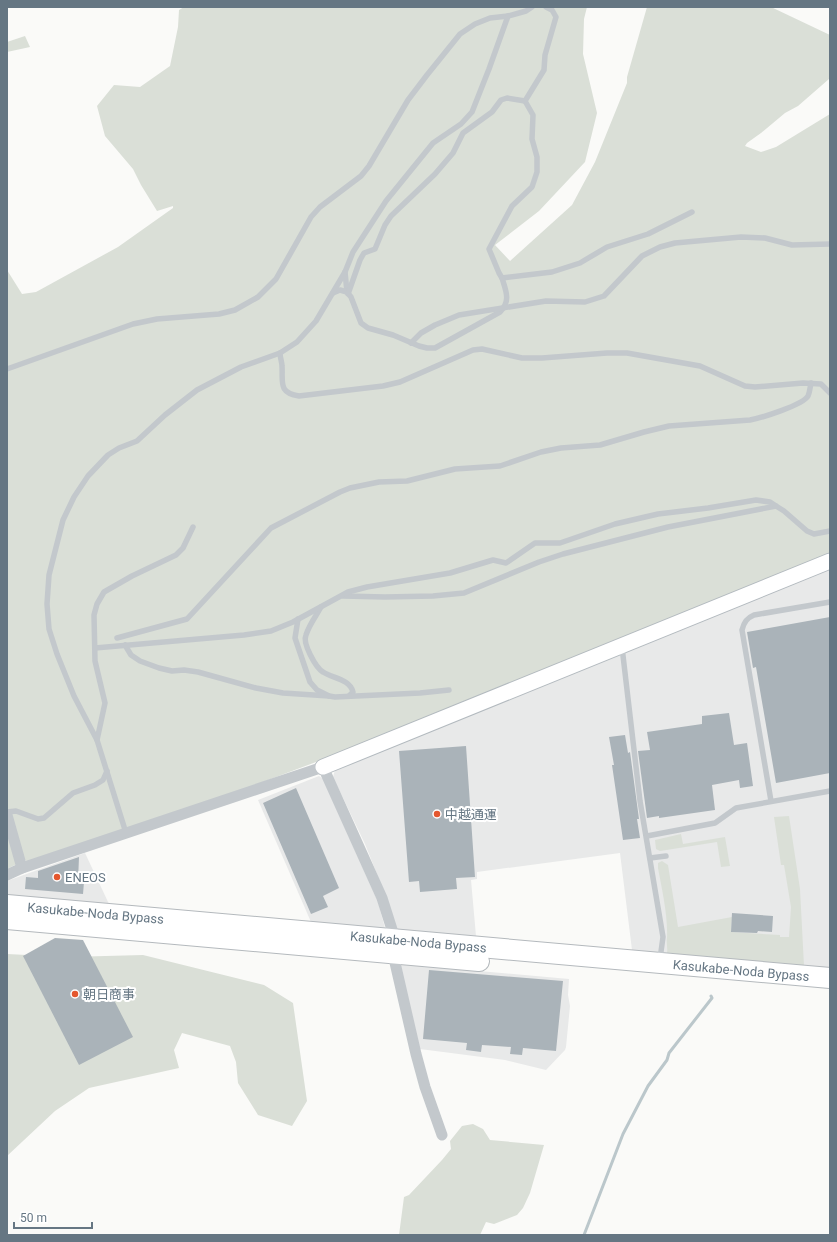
<svg xmlns="http://www.w3.org/2000/svg" width="837" height="1242" viewBox="0 0 837 1242" font-family="Roboto,'Noto Sans JP',sans-serif">
  <rect width="100%" height="100%" fill="#fafaf8"/>
  <g fill="#e8e9e9">
    <path d="M830 568V968L632 950 620 853 477 872V879L471 880 476 936 395 929 388 900 377 874 365 844 333 777 335 770Z"/>
    <path d="M319 776 323 779 378 902 385 928 311 922 258 800Z"/>
    <path d="M85 853 109 904 7 895V881Z"/>
    <path d="M400 964 569 979 568 995 570 1006 566 1047 565 1050 546 1070 505 1060 420 1049Z"/>
  </g>
  <g fill="#dadfd7">
    <path d="M184 7H587L584 19 583 54 597 113 585 162 539 211 495 245 510 261 572 205 595 162 627 83V77L647 7H771L830 35 829 79 798 106 785 113 761 133 747 143 745 146 761 152 776 147 830 114V561L597 649 316 762 249 787 28 862 25 860 7 869V270L22 294 36 292 118 247 173 208V206L157 211 141 185 133 169 105 136 97 106 114 85 140 87 170 66 178 27 179 10Z"/>
    <path d="M25 36 30 47 7 52V42Z"/>
    <path d="M789 816 800 889 804 966 667 953C668 948 666 943 667 938 668 915 662 890 658 868V863L662 861 668 865 678 927 732 917 731 932 780 935V937H789L791 907 784 865H781L774 817Z"/>
    <path d="M681 834 683 844 725 837 730 866 721 867 717 842 660 851 656 849 655 840Z"/>
    <path d="M7 954 68 957 143 955 264 985 293 1003 307 1101 292 1126 258 1115 238 1083 236 1062 230 1046 182 1033 174 1050 179 1068 89 1088 55 1111 7 1156Z"/>
    <path d="M473 1124 483 1129 490 1140 544 1145 530 1193 523 1208 517 1215 494 1224 486 1222 480 1235H399L404 1197 409 1195 442 1160 451 1149 450 1141 462 1126Z"/>
  </g>
  <g fill="none" stroke-linecap="round" stroke-linejoin="round">
    <path stroke="#bbc7cb" stroke-width="3" d="M584 1235 623 1134 648 1086 667 1060 669 1053 712 998 711 996"/>
  </g>
  <g fill="#aab3b9">
    <path d="M830 617V773L776 783 756 667 753 668 747 632Z"/>
    <path d="M729 713 734 745 747 743 753 786 740 788 739 780 712 785 715 810 659 818V816L647 818 638 751 650 750 647 732 702 724V716Z"/>
    <path d="M625 735 628 753 630 752 639 819H637L640 838 623 840 612 765H614L609 737Z"/>
    <path d="M466 746 475 877 456 878 457 889 420 892 419 881 409 882 399 751Z"/>
    <path d="M296 788 339 888 323 896 328 907 311 914 263 803Z"/>
    <path d="M79 857 78 881 84 882 83 894 25 889 26 877 38 878V871Z"/>
    <path d="M732 913 773 916 772 932 758 931 757 933 731 932Z"/>
    <path d="M55 938 83 940 133 1037 79 1065 23 956Z"/>
    <path d="M429 970 563 981 556 1051 523 1048 522 1055 510 1054 511 1047 482 1045 481 1052 466 1050 467 1043 423 1039Z"/>
  </g>
  <g fill="none" stroke-linecap="round" stroke-linejoin="round">
    <g stroke="#b3babf" stroke-width="17">
      <path id="secondary" d="M323 767 830 561"/>
    </g>
    <g stroke="#b4b9bd" stroke-width="22">
      <g id="highway">
        <path id="s1" d="M7 905 830 978"/>
        <path d="M7 919 479 961"/>
      </g>
    </g>
    <g stroke="#c3c8cc" stroke-width="5.5">
      <path d="M546 7 552 10 556 17 545 55 544 70 525 101 533 115 532 139 537 157V172L532 187 512 206 489 249 499 273 502 278 552 272 580 263 607 247 648 234 692 212"/>
      <path d="M345 272 347 292"/>
      <path d="M333 293 340 290 347 292 351 297 361 323 368 328 393 335 419 346 427 348H435L500 312C511 301 506 291 502 278"/>
      <path d="M348 294 360 260 364 253 375 249 385 225 391 216 435 174 453 153 463 133 492 112 501 100 507 98 525 101"/>
      <path d="M411 343 421 333 435 325 459 315 546 301 585 302 604 296 642 256 660 247 675 243 741 237 765 238 792 245 830 244"/>
      <path d="M280 353C280 358 282 362 282 366 283 382 278 393 299 396L383 386 400 382 473 350 482 349 522 358H542L607 353H627L700 366 745 386 755 387 803 383 821 384 830 393"/>
      <path d="M7 369 133 324 157 319 219 314 235 310 258 297 276 279 311 217 320 207 361 176 369 166 408 100 427 75 460 34 475 24 490 18 508 16"/>
      <path d="M343 596 385 597 433 596 464 593 539 562 563 554 668 527 776 506"/>
      <path d="M321 607C316 616 309 625 306 635 302 643 316 668 323 672 332 678 350 679 353 692L349 696"/>
      <path d="M298 619 295 638 310 682 317 690 329 696 335 697 420 693 449 690"/>
      <path d="M117 638 187 619 271 528 340 492 350 488 379 482 407 481 455 469 500 466 541 452 561 448 600 445 644 432 669 426 750 420C761 418 803 405 808 396 810 392 810 387 811 383"/>
      <path d="M125 645 131 655 140 661 159 668 172 671 184 670 198 672 256 688 283 693 329 696"/>
      <path d="M622 647 640 801 663 937 660 959"/>
      <path d="M95 648 244 635 271 631 293 622 348 592 367 587 450 573 493 560 506 563 535 543H560L615 524 658 514 708 508 756 500 770 502 776 506 784 511 807 531 814 534 830 531"/>
      <path d="M97 740 74 696 57 654 49 629 47 604 49 575 63 520 74 497 88 476 108 455 119 448 137 441 165 415 197 390 241 367 280 353 297 342 316 321 345 272 353 252 386 201 433 143 461 124 472 112 489 69 508 16 526 11 532 7"/>
      <path d="M771 801 742 630C744 622 747 618 754 615L830 602"/>
      <path d="M7 812 16 811 38 819 44 818 73 793 95 785 103 780 107 771"/>
      <path d="M126 833 97 740 105 703 95 661 94 615 97 604 104 592 132 576 176 555 183 548 193 527"/>
      <path d="M647 836 715 823 736 808 830 791"/>
      <path d="M650 858 666 856"/>
    </g>
    <g stroke="#c3c8cc" stroke-width="11">
      <path d="M7 815 22 868"/>
      <path d="M7 875 22 868 323 767 382 898 395 939"/>
      <path d="M393 954 416 1054 425 1087 442 1135"/>
    </g>
    <use href="#secondary" stroke="#fff" stroke-width="15"/>
    <use href="#highway" stroke="#fff" stroke-width="20"/>
  </g>
  <g fill="#e4572e" stroke="#fff" stroke-width="1.5">
    <circle cx="437" cy="814" r="4"/>
    <circle cx="57" cy="877" r="4"/>
    <circle cx="75" cy="994" r="4"/>
  </g>
  <g text-anchor="middle" dominant-baseline="central" stroke-width="4" stroke-linejoin="round" paint-order="stroke">
    <g font-size="13" fill="#657683" stroke="#fff" text-anchor="start">
      <text x="445" y="814">中越通運</text>
      <text x="65" y="877">ENEOS</text>
      <text x="83" y="994">朝日商事</text>
    </g>
    <g font-size="13" fill="#657683" stroke="#fff">
      <text stroke="none"><textPath href="#s1" startOffset="89">Kasukabe-Noda Bypass</textPath></text>
      <text stroke="none"><textPath href="#s1" startOffset="413">Kasukabe-Noda Bypass</textPath></text>
      <text stroke="none"><textPath href="#s1" startOffset="737">Kasukabe-Noda Bypass</textPath></text>
    </g>
  </g>
  <rect width="837" height="1242" fill="none" stroke="#657683" stroke-width="16"/>
  <path d="M14 1222v6h78v-6" fill="none" stroke="#657683" stroke-width="2"/>
  <text x="20" y="1222" font-size="12" fill="#657683" stroke="#ffffff" stroke-width="3" paint-order="stroke">50 m</text>
</svg>
